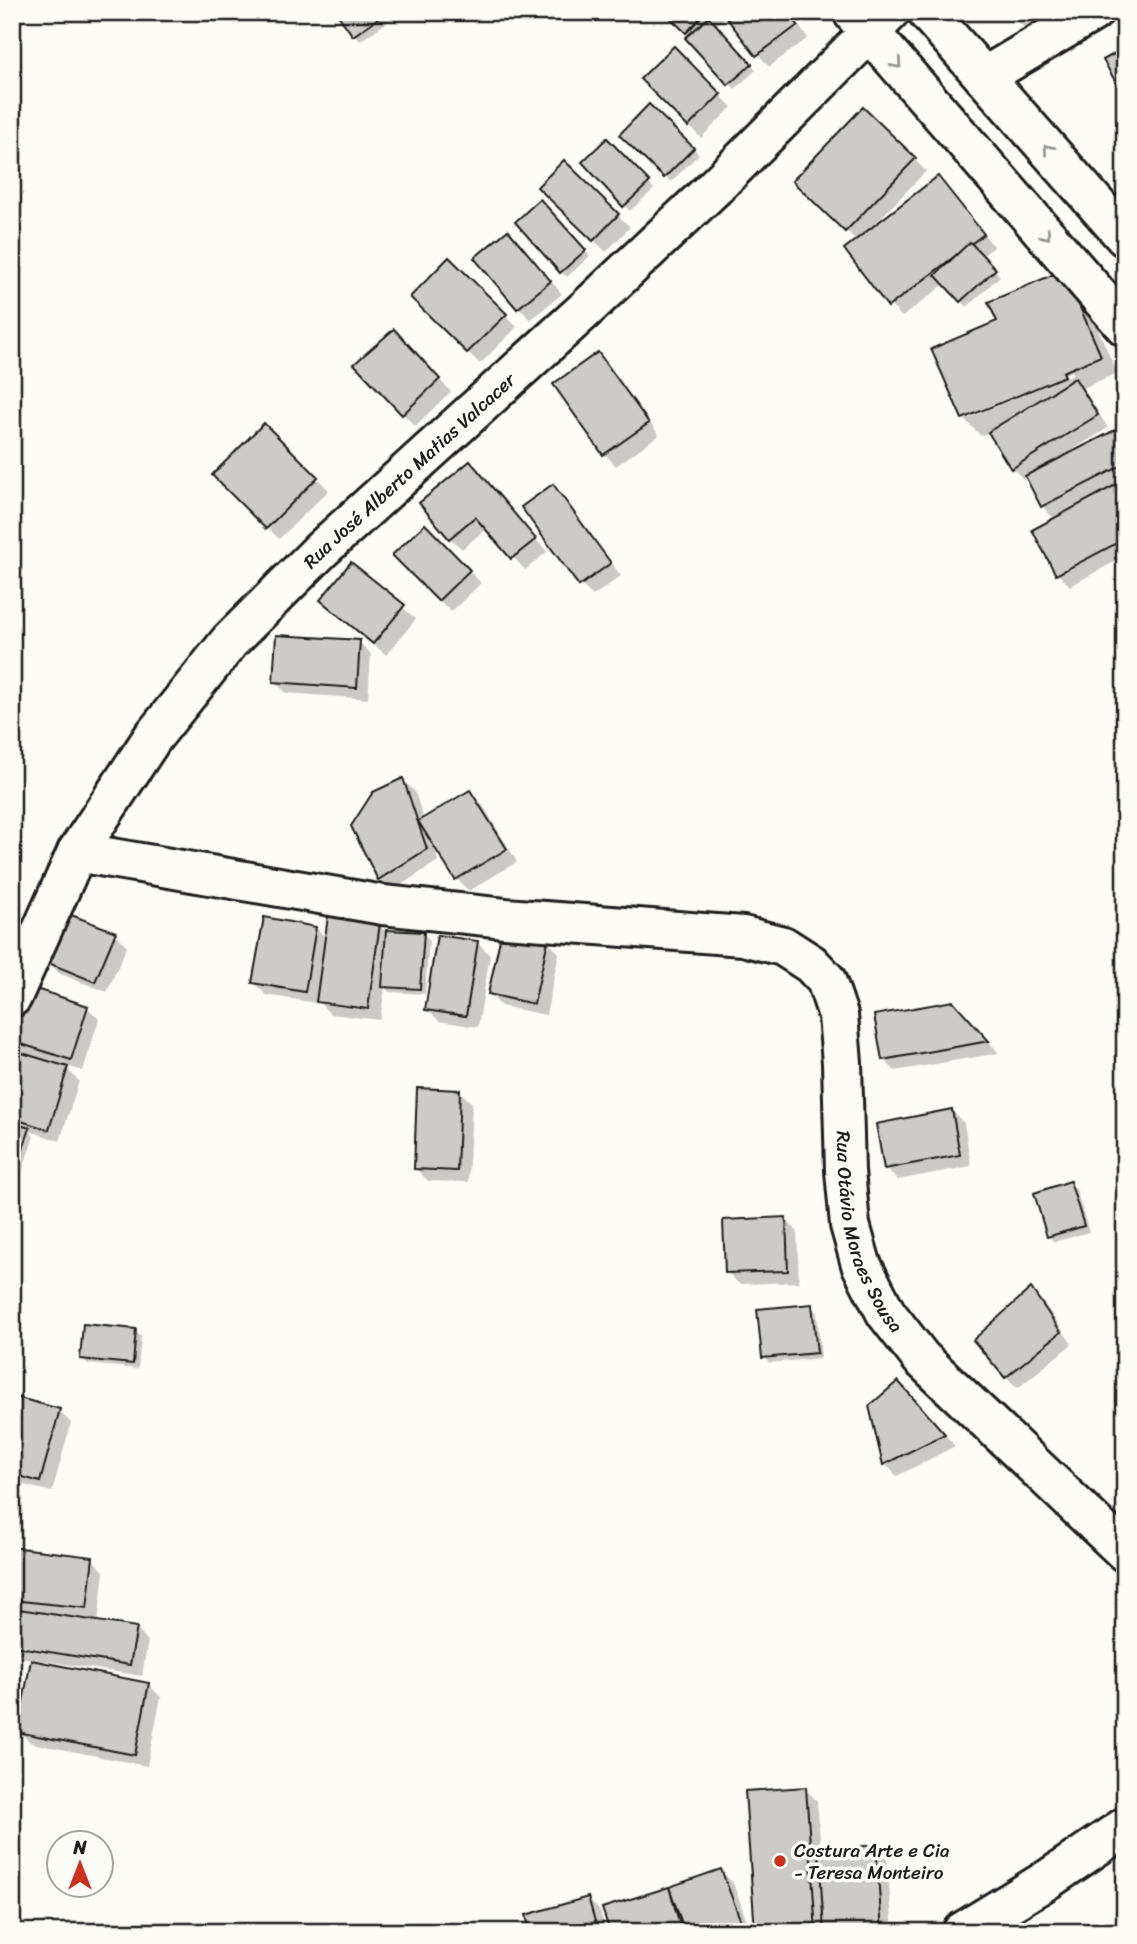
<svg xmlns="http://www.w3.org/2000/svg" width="1137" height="1944" viewBox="0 0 1137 1944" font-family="Sriracha,sans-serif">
  <rect width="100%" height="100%" fill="#fdfcf7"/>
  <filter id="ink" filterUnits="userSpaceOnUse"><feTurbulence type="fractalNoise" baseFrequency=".0143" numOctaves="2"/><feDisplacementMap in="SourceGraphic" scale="14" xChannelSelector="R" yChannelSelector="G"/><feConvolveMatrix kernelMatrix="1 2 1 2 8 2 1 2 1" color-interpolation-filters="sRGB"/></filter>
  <g filter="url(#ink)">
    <g fill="#0003" fill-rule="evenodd">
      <path d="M338 12H394L396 16 360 41Z"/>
      <path d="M666 12H788L808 38 769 67 726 15 716 26 756 70 735 89 688 38 690 36Z"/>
      <path d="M1010 12H1055L1025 29Z"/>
      <path d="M674 49 732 107 701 138 643 79Z"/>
      <path d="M649 106 699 154 671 182 621 135Z"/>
      <path d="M863 110 926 171 875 224 877 226 938 178 994 247 982 256 1000 276 967 307 945 284 902 317 890 305 857 241 794 181Z"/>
      <path d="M607 140 654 189 630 211 584 163Z"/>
      <path d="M564 162 630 227 606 252 540 187Z"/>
      <path d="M546 208 590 256 567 277 562 272Z"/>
      <path d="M520 244 562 294 530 320 477 258Z"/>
      <path d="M450 260 517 327 480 364 412 297Z"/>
      <path d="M1081 290 1117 373 1083 388 1108 428 1066 454 1068 456 1125 427V569L1118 560 1070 586 1058 574 1055 520 1042 506 1027 478 1024 480 1012 468 990 432 981 436 963 418ZM1072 371 1073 374 969 418V414Z"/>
      <path d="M406 343 451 392 415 426 403 414Z"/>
      <path d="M598 354 610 366 659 435 616 466 605 454Z"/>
      <path d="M264 426 329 490 279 539 215 475Z"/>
      <path d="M470 463 547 552 525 570 487 528 462 549 450 538Z"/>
      <path d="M553 487 565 499 621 576 593 596 581 585Z"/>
      <path d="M425 526 481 583 451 612 395 555Z"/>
      <path d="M351 564 416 619 386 655 322 600Z"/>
      <path d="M359 642 371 654 368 699 286 693 274 681Z"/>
      <path d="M403 780 415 792 424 820 470 792 482 804 517 862 469 891 457 879 433 841 438 861 392 891 380 879 353 826Z"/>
      <path d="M379 925 386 932 423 934 429 940 425 994 389 992 385 987 380 1020 330 1014 317 1000 316 1003 266 995 254 983 316 928 327 939Z"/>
      <path d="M115 934 127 946 107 992 60 974 48 962Z"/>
      <path d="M547 941 559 953 546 1015 501 1006 489 994Z"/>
      <path d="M478 943 490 955 478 1027 439 1021 427 1009Z"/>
      <path d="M87 1007 99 1019 83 1071 63 1065 79 1081 60 1141 30 1131 34 1136 21 1175 12 1172V1051L28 1056 12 1041Z"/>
      <path d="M965 1016 999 1053 895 1071 883 1059Z"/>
      <path d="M459 1091 472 1103 468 1182 428 1181 416 1169Z"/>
      <path d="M952 1111 964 1123 971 1166 898 1180 886 1168Z"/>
      <path d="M1070 1183 1076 1189 1089 1232 1054 1242 1049 1236Z"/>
      <path d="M785 1219 797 1231 799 1282 739 1284 727 1272Z"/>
      <path d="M12 1255 20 1263 12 1314Z"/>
      <path d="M1031 1290 1043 1302 1072 1344 1018 1388 1006 1377Z"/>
      <path d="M811 1306 817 1312 821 1358 769 1363 764 1357Z"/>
      <path d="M135 1331 141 1337 138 1369 88 1364 82 1358Z"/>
      <path d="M910 1395 955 1446 897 1476 885 1464 871 1406Z"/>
      <path d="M12 1398 59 1411 71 1423 52 1492 12 1482Z"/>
      <path d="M12 1549 92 1559 104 1571 98 1623 136 1629 148 1641 142 1676 12 1656Z"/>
      <path d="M149 1685 161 1697 147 1766 31 1743 19 1731Z"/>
      <path d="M805 1789 817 1801 821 1851 875 1847 887 1859 893 1932H757Z"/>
      <path d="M721 1871 733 1883 751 1932H612L605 1909Z"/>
      <path d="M588 1899 600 1911 606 1932H532Z"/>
    </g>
    <g fill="#cccbc8" stroke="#1c1c1c" stroke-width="2">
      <path d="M336 12H387L353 36Z"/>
      <path d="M664 12H706L686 33Z"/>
      <path d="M722 12H788L798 25 756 56Z"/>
      <path d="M709 17 752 64 728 85 685 38Z"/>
      <path d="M674 46 721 94 688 127 640 79Z"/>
      <path d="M1125 48V98L1103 60Z"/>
      <path d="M649 104 694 148 664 178 619 135Z"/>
      <path d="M863 107 916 158 845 232 792 181Z"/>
      <path d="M607 138 650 182 623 207 582 162Z"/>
      <path d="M564 160 619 214 593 241 537 187Z"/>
      <path d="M938 176 984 234 888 307 844 249Z"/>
      <path d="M540 199 586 250 560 273 515 222Z"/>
      <path d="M508 230 551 281 517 309 474 258Z"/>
      <path d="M970 242 996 269 960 302 935 275Z"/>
      <path d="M449 257 507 314 467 353 410 297Z"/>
      <path d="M1064 270 1101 356 1063 372 1065 376 962 419 931 349 997 321 988 302Z"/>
      <path d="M394 329 440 379 402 415 354 364Z"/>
      <path d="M598 352 649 423 603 455 553 384Z"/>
      <path d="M1075 378 1098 415 1011 469 988 432Z"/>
      <path d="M264 423 318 477 266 529 212 475Z"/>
      <path d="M1125 425V464L1041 507 1025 476Z"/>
      <path d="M470 461 536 539 511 559 475 517 449 539 419 503Z"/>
      <path d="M1125 480V539L1056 575 1032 530Z"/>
      <path d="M553 484 611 563 579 586 521 507Z"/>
      <path d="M425 524 470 570 438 601 392 555Z"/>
      <path d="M1125 552V572L1115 558Z"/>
      <path d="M351 562 405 605 373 644 320 600Z"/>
      <path d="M276 635 360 640 357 688 273 682Z"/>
      <path d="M403 778 427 849 378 880 351 826 373 792Z"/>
      <path d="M470 790 507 849 455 880 418 821Z"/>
      <path d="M66 913 116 932 95 982 46 962Z"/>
      <path d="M328 916 380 923 368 1009 316 1002Z"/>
      <path d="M264 917 316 927 305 992 252 983Z"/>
      <path d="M386 930 424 932 420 989 382 987Z"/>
      <path d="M502 930 548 940 534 1004 488 994Z"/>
      <path d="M437 935 478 941 466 1016 425 1010Z"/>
      <path d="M27 986 88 1006 71 1060 12 1041V1030Z"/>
      <path d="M953 1001 989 1041 882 1060 874 1015Z"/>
      <path d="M12 1050 68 1067 49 1130 12 1118Z"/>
      <path d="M417 1088 460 1090 457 1171 414 1169Z"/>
      <path d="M952 1109 960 1155 884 1169 876 1124Z"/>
      <path d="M12 1123 30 1128 16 1170 12 1169Z"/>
      <path d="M1070 1181 1084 1226 1047 1237 1034 1193Z"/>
      <path d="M786 1217 788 1271 725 1273 723 1220Z"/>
      <path d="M1031 1288 1061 1332 1005 1378 973 1340Z"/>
      <path d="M812 1304 817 1353 762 1358 757 1309Z"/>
      <path d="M83 1324 136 1329 133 1364 80 1359Z"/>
      <path d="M898 1381 945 1434 883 1465 869 1406Z"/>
      <path d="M12 1396 60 1409 40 1482 12 1474Z"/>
      <path d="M12 1547 93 1557 87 1608 12 1600Z"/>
      <path d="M12 1608 137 1627 130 1665 12 1646Z"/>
      <path d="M31 1660 149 1683 135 1755 17 1732Z"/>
      <path d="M806 1787 816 1932H755L745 1791Z"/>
      <path d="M876 1845 882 1932H824L819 1850Z"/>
      <path d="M721 1869 745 1932H685L669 1887Z"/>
      <path d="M669 1887 682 1932H610L602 1908Z"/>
      <path d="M588 1897 598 1932H530L526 1915Z"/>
    </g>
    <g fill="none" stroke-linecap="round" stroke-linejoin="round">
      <g stroke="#1c1c1c" stroke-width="44">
        <g id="street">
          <path d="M927 12 1125 237"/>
          <path d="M854 14 1125 326"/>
          <path d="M984 77 1093 12"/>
          <path id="s1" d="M77 852 383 905 505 918 743 936 783 946 811 964 826 980 838 1015 842 1063 845 1171 850 1225 861 1264 886 1313 921 1358 1125 1552"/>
          <path id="s2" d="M12 997 77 852 153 737 230 641 321 550 588 307 715 187 890 12"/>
          <path d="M962 1932 1050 1878 1125 1827"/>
        </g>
      </g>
      <use href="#street" stroke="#fdfcf7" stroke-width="38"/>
    </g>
    <defs><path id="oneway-chevron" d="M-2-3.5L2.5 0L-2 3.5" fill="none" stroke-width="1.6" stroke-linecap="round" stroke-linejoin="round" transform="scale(1.75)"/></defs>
    <g stroke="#989794">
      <use href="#oneway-chevron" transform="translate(897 64) rotate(49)"/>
      <use href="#oneway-chevron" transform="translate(1048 149) rotate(-131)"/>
      <use href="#oneway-chevron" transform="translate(1046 235) rotate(49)"/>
    </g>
  </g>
  <circle fill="#c8321e" stroke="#fdfcf7" stroke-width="2.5" cx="780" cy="1861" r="7"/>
  <g text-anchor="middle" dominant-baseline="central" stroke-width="7" stroke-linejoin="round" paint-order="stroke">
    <g font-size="19" fill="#1c1c1c" stroke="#fdfcf7">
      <text stroke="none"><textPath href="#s2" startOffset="667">Rua José Alberto Matias Valcacer</textPath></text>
      <text stroke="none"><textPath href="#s1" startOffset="1027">Rua Otávio Moraes Sousa</textPath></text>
    </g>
    <g font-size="19" fill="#1c1c1c" stroke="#fdfcf7" text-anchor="start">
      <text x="794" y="1850">Costura Arte e Cia<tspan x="794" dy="22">- Teresa Monteiro</tspan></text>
    </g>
  </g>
  <rect width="1137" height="1944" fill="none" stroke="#fdfcf7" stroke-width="42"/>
  <rect x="21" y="21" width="1095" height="1902" fill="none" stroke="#1c1c1c" stroke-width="2.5" filter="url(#ink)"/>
  <g transform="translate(80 1864)"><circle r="33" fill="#fdfcf7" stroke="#a3a29f" stroke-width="2"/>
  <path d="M0-5L12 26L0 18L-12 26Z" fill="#c8321e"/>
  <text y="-10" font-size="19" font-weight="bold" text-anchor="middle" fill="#1c1c1c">N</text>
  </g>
</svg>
